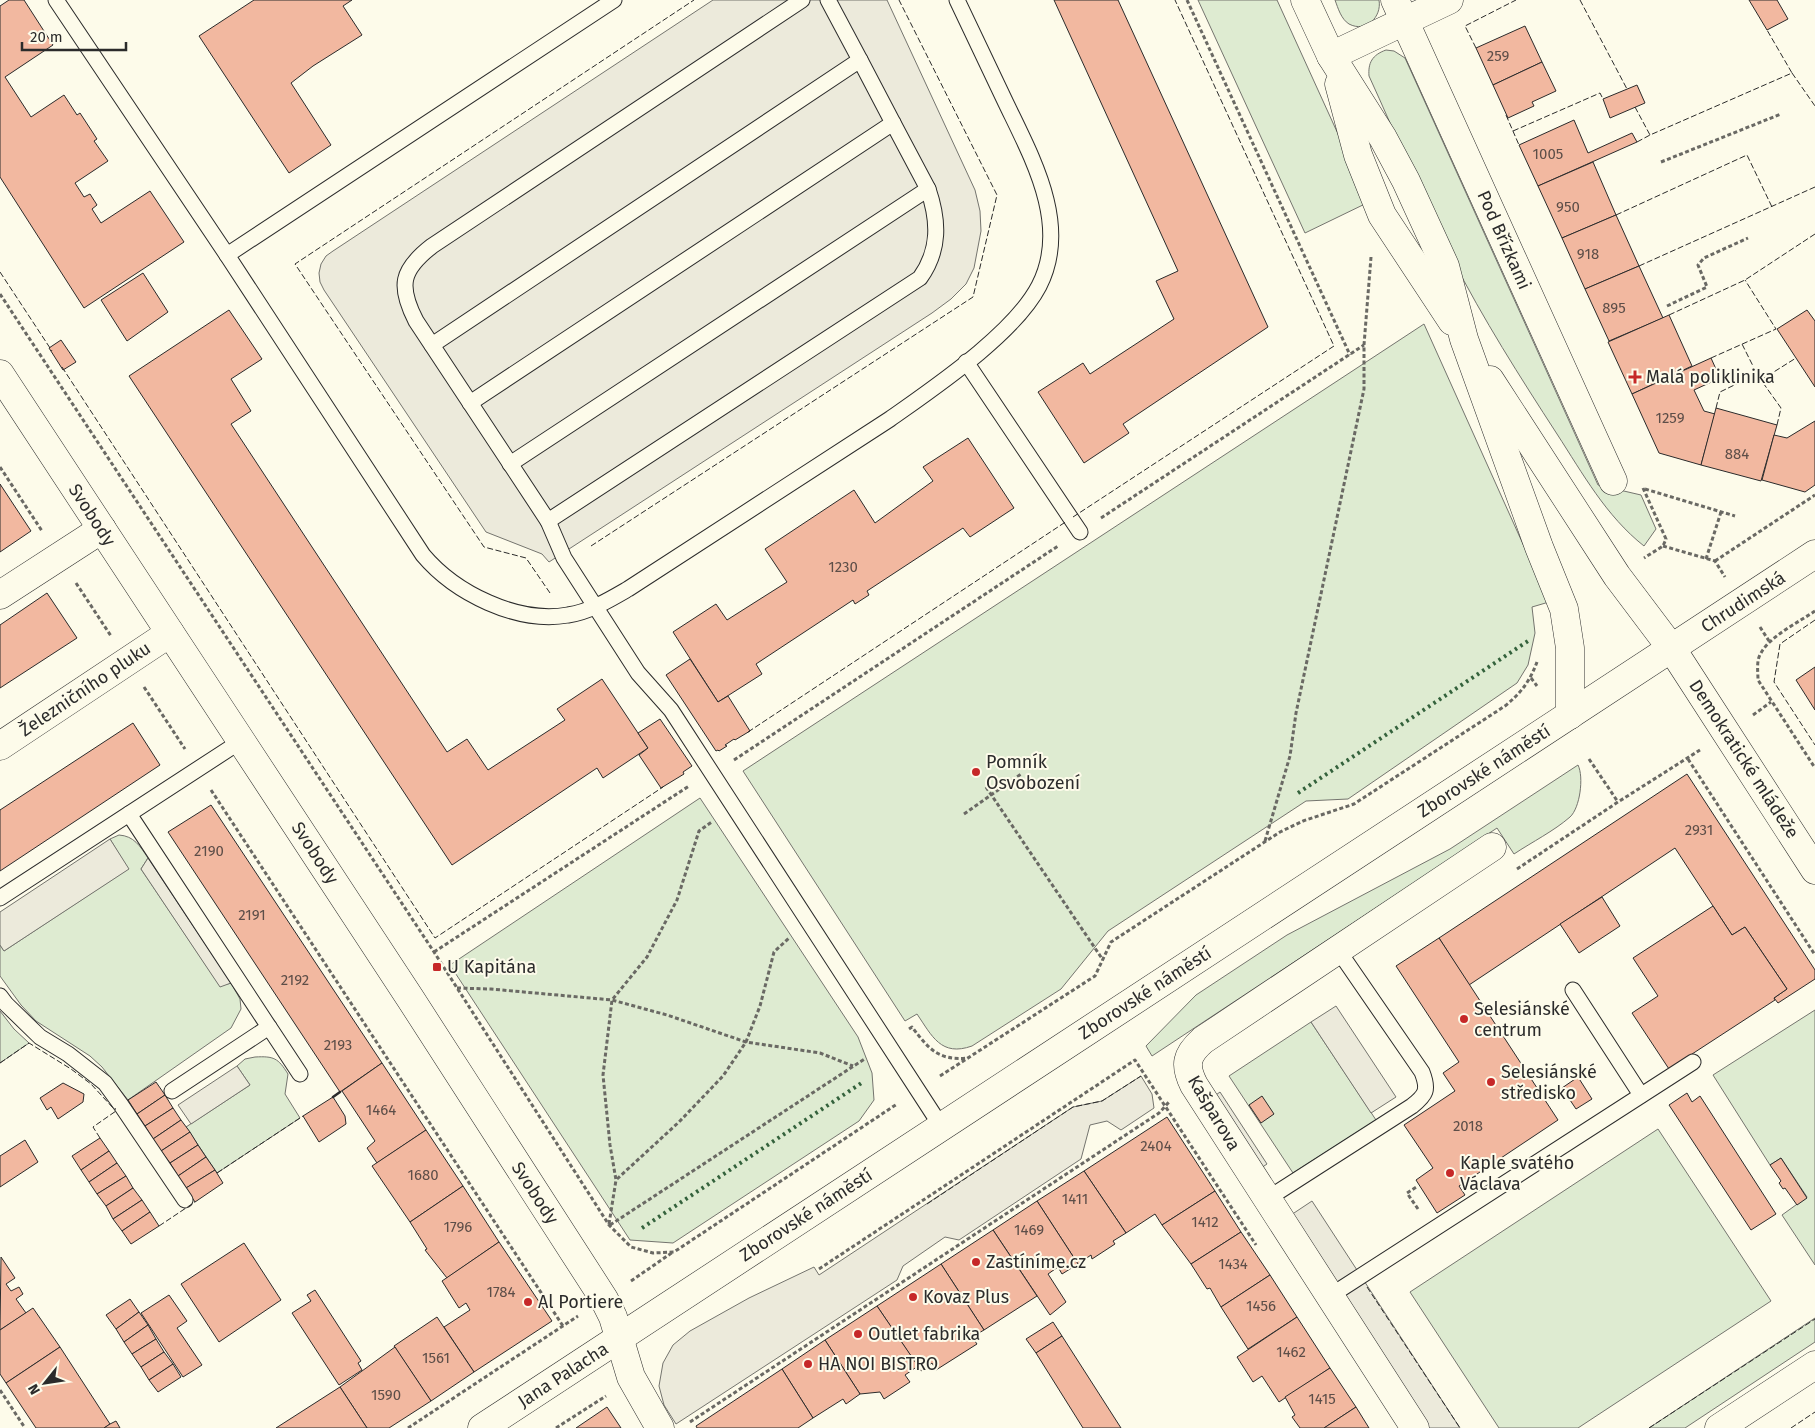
<svg xmlns="http://www.w3.org/2000/svg" width="1815" height="1428" viewBox="0 0 1815 1428" font-family="'Fira Sans',sans-serif">
  <rect width="100%" height="100%" fill="#fdfbea"/>
  <g fill="#deebd1" stroke="#74746e">
    <path d="M1198 0H1277L1369 202 1305 233Z"/>
    <path d="M1335 0H1379C1382 17 1366 33 1349 24 1341 19 1338 8 1335 0Z"/>
    <path d="M1386 50 1394 51 1405 58 1598 485 1641 495 1656 529 1644 546C1606 516 1583 474 1557 434 1520 377 1483 319 1452 258 1422 199 1397 137 1369 76 1368 63 1372 55 1386 50Z"/>
    <path d="M1424 324 1549 602 1532 607 1535 633 1528 665 1517 683 1348 799 1306 801 1108 931 1061 989 972 1046C941 1057 932 1036 917 1014L905 1021 743 771Z"/>
    <path d="M1578 765C1584 777 1580 808 1570 817 1554 831 1532 842 1514 854L1497 828 1152 1056 1146 1046 1196 995 1287 935 1450 849Z"/>
    <path d="M700 798 858 1037 872 1073 874 1100 859 1121 673 1243 630 1240 450 965Z"/>
    <path d="M119 835C134 836 140 846 148 858L141 869 220 986 231 983 240 999 241 1009 231 1028 128 1100 102 1067 90 1056 36 1021 21 1005 0 976V945L4 951 128 869 110 839Z"/>
    <path d="M1815 1010V1265L1782 1215 1807 1197 1781 1158 1770 1165 1713 1075Z"/>
    <path d="M0 1011 14 1029 29 1043 0 1063Z"/>
    <path d="M1311 1022 1376 1120 1293 1173 1229 1076Z"/>
    <path d="M255 1057C274 1056 278 1058 288 1074L285 1094 300 1118 217 1173 186 1127 250 1085 237 1066 245 1059Z"/>
    <path d="M1658 1129 1771 1301 1578 1428H1499L1410 1292Z"/>
    <path d="M1815 1318V1342L1685 1428H1649Z"/>
  </g>
  <g fill="#eceadb" stroke="#74746e">
    <path d="M713 0H887L975 190 980 211 981 231 974 268 966 284 951 299 932 313 549 562 542 554 486 532 324 290 320 282 319 273 321 264 326 256 333 251Z"/>
    <path d="M110 839 129 869 4 951 0 945V912Z"/>
    <path d="M148 858 231 983 220 987 141 869Z"/>
    <path d="M1336 1006 1396 1097 1371 1113 1311 1022Z"/>
    <path d="M237 1066 250 1085 191 1124 178 1105Z"/>
    <path d="M1141 1076 1152 1094 1154 1108 1121 1130 1107 1121 1090 1125 1081 1159 959 1240 945 1237 903 1266 897 1280 676 1424 664 1405 659 1386 663 1363 673 1345 690 1331 749 1298 814 1267 819 1275 1073 1107 1102 1101Z"/>
    <path d="M1220 1092 1267 1164 1255 1172 1209 1100Z"/>
    <path d="M1312 1201 1460 1428H1422L1285 1219Z"/>
  </g>
  <g fill="#f2b8a0" stroke="#2b2b2b">
    <path d="M9 0H24L53 45 5 77 31 117 64 95 77 115 80 113 97 139 94 141 108 161 75 183 84 197 90 194 97 205 92 209 101 223 150 191 184 242 84 308 0 177V6Z"/>
    <path d="M254 0H352L343 6 362 35 313 66 291 83 331 145 289 173 199 36Z"/>
    <path d="M1054 0H1118L1268 327 1123 424 1129 433 1084 463 1038 392 1083 363 1090 374 1174 319 1156 281 1178 271Z"/>
    <path d="M1749 0H1777L1788 19 1767 30Z"/>
    <path d="M1525 26 1542 62 1493 85 1476 48Z"/>
    <path d="M1542 62 1556 91 1532 102 1534 106 1508 118 1493 85Z"/>
    <path d="M1637 85 1645 103 1610 118 1603 99Z"/>
    <path d="M1574 120 1588 153 1632 133 1637 142 1538 186 1519 145Z"/>
    <path d="M1593 162 1616 215 1562 238 1538 186Z"/>
    <path d="M1616 215 1639 266 1585 289 1562 238Z"/>
    <path d="M1639 266 1663 318 1609 341 1585 289Z"/>
    <path d="M143 273 168 312 127 341 101 300Z"/>
    <path d="M229 310 262 359 231 379 251 411 231 424 447 752 467 739 488 770 565 720 557 709 602 679 648 748 603 778 597 768 452 865 129 376Z"/>
    <path d="M1807 310 1815 321V387L1777 329Z"/>
    <path d="M1669 315 1692 366 1632 394 1608 342Z"/>
    <path d="M61 340 76 362 63 370 49 348Z"/>
    <path d="M1711 358 1720 378 1694 390 1704 411 1715 414 1701 465 1659 453 1632 394Z"/>
    <path d="M1716 408 1777 425 1761 481 1701 465Z"/>
    <path d="M1815 421V485L1805 492 1762 480 1774 435 1787 438Z"/>
    <path d="M968 438 1014 508 970 537 963 528 867 591 869 595 855 604 853 600 756 664 762 674 718 702 673 632 716 604 727 620 787 582 765 549 854 490 875 523 933 481 923 467Z"/>
    <path d="M0 484 31 531 0 552Z"/>
    <path d="M47 593 77 638 0 688V625Z"/>
    <path d="M690 659 718 702 728 696 750 731 735 740 734 739 725 745 727 746 719 751 718 750 716 751 666 675Z"/>
    <path d="M1815 667V710L1796 680Z"/>
    <path d="M660 719 692 766 683 772 684 774 661 788 639 755 648 748 638 733Z"/>
    <path d="M133 723 160 765 0 871V810Z"/>
    <path d="M1687 774 1815 970V979L1778 1003 1774 998 1787 989 1745 927 1732 935 1675 848 1469 985 1439 938Z"/>
    <path d="M211 805 382 1063 340 1092 168 832Z"/>
    <path d="M1602 897 1620 926 1579 953 1560 924Z"/>
    <path d="M1713 906 1732 935 1745 927 1787 989 1774 998 1775 1000 1669 1069 1632 1013 1658 996 1633 958Z"/>
    <path d="M1439 938 1558 1120 1459 1186 1465 1195 1437 1213 1416 1180 1433 1168 1404 1125 1455 1091 1443 1073 1459 1062 1396 966Z"/>
    <path d="M382 1063 426 1130 377 1163 367 1148 375 1141 342 1091Z"/>
    <path d="M1578 1077 1592 1099 1576 1109 1562 1088Z"/>
    <path d="M156 1082 165 1095 137 1114 128 1100Z"/>
    <path d="M63 1083 84 1094 83 1102 58 1119 51 1107 47 1110 40 1098Z"/>
    <path d="M1687 1093 1692 1102 1700 1096 1776 1214 1751 1230 1669 1105Z"/>
    <path d="M165 1095 173 1108 145 1126 137 1114Z"/>
    <path d="M1262 1096 1274 1114 1261 1123 1249 1105Z"/>
    <path d="M333 1097 345 1116 346 1124 319 1142 303 1116Z"/>
    <path d="M173 1108 181 1120 153 1139 145 1126Z"/>
    <path d="M1167 1117 1215 1191 1162 1225 1155 1214 1126 1233 1084 1171Z"/>
    <path d="M181 1120 190 1132 161 1151 153 1139Z"/>
    <path d="M426 1130 463 1186 410 1222 372 1166Z"/>
    <path d="M190 1132 198 1145 170 1163 161 1151Z"/>
    <path d="M100 1138 109 1151 81 1170 72 1156Z"/>
    <path d="M25 1140 38 1162 0 1187V1156Z"/>
    <path d="M198 1145 206 1157 178 1176 170 1163Z"/>
    <path d="M109 1151 117 1163 89 1182 81 1170Z"/>
    <path d="M206 1157 215 1170 186 1188 178 1176Z"/>
    <path d="M1781 1158 1807 1198 1797 1205 1785 1188 1783 1189 1779 1183 1781 1181 1770 1165Z"/>
    <path d="M117 1163 126 1176 97 1194 89 1182Z"/>
    <path d="M215 1170 223 1183 195 1202 186 1188Z"/>
    <path d="M1084 1171 1126 1233 1113 1241 1115 1244 1092 1259 1091 1255 1078 1264 1037 1201Z"/>
    <path d="M126 1176 133 1188 106 1206 97 1194Z"/>
    <path d="M463 1186 499 1242 447 1278 425 1250 427 1249 410 1222Z"/>
    <path d="M133 1188 142 1200 113 1219 106 1206Z"/>
    <path d="M1215 1191 1241 1232 1191 1264 1162 1225Z"/>
    <path d="M142 1200 150 1212 122 1231 113 1219Z"/>
    <path d="M1037 1201 1078 1264 1062 1274 1058 1267 1048 1274 1066 1302 1050 1315 993 1230Z"/>
    <path d="M150 1212 159 1226 131 1244 122 1231Z"/>
    <path d="M993 1230 1037 1296 984 1330 941 1264Z"/>
    <path d="M1241 1232 1270 1275 1221 1307 1210 1288 1207 1289 1191 1264Z"/>
    <path d="M499 1242 552 1321 474 1372 444 1327 470 1310 466 1303 459 1308 442 1281Z"/>
    <path d="M244 1243 281 1300 219 1342 181 1284Z"/>
    <path d="M1 1257 15 1278 6 1284 11 1291 19 1287 23 1294 16 1299 26 1313 0 1330Z"/>
    <path d="M941 1264 984 1330 972 1337 977 1344 936 1370 932 1363 921 1371 877 1306Z"/>
    <path d="M1270 1275 1297 1317 1248 1349 1221 1307Z"/>
    <path d="M315 1290 361 1361 358 1363 362 1370 339 1385 292 1313 311 1301 307 1295Z"/>
    <path d="M169 1295 187 1321 177 1328 202 1365 183 1377 141 1313Z"/>
    <path d="M130 1299 139 1312 116 1329 106 1315Z"/>
    <path d="M877 1306 918 1366 905 1375 910 1382 884 1399 880 1392 860 1394 825 1340Z"/>
    <path d="M33 1308 60 1347 6 1383 0 1374V1330Z"/>
    <path d="M139 1312 148 1325 124 1342 116 1329Z"/>
    <path d="M437 1317 474 1372 431 1401 394 1346Z"/>
    <path d="M1297 1317 1330 1368 1279 1402 1262 1376 1253 1382 1237 1357Z"/>
    <path d="M1053 1322 1062 1336 1036 1353 1026 1339Z"/>
    <path d="M148 1325 156 1339 132 1354 124 1342Z"/>
    <path d="M1062 1336 1121 1428H1083L1036 1353Z"/>
    <path d="M156 1339 164 1352 141 1367 132 1354Z"/>
    <path d="M825 1340 860 1394 846 1404 843 1399 813 1418 782 1369Z"/>
    <path d="M60 1347 110 1424 104 1428H36L6 1383Z"/>
    <path d="M395 1347 431 1401 389 1428H367L340 1387Z"/>
    <path d="M164 1352 173 1364 149 1380 141 1367Z"/>
    <path d="M173 1364 181 1377 158 1392 149 1380Z"/>
    <path d="M1330 1368 1356 1407 1324 1428H1300L1292 1417 1295 1415 1285 1397Z"/>
    <path d="M782 1369 813 1418 798 1428H697L696 1426Z"/>
    <path d="M340 1387 367 1428H276Z"/>
    <path d="M607 1407 621 1428H576Z"/>
    <path d="M1356 1407 1369 1428H1324Z"/>
    <path d="M116 1421 120 1428H104L110 1424Z"/>
  </g>
  <g fill="none" stroke-linecap="round" stroke-linejoin="round">
    <g stroke="#2b2b2b" stroke-width="17">
      <g id="service">
        <path d="M56 0 227 255 423 555C455 593 517 624 568 615 589 612 609 600 628 589L890 419C935 387 1014 334 1039 286 1071 224 1031 156 1004 99 988 66 973 33 957 0"/>
        <path d="M802 0 432 246C401 270 398 286 416 321L548 521 564 558 638 673 671 710 941 1126"/>
        <path d="M828 0 860 60"/>
        <path d="M227 255 614 0"/>
        <path d="M432 345 860 60 893 123"/>
        <path d="M966 362 1080 532"/>
        <path d="M470 403 893 123 928 189 510 464"/>
        <path d="M548 521 920 278C940 250 939 221 928 189"/>
        <path d="M129 814 269 1027"/>
        <path d="M0 898 241 741"/>
        <path d="M1573 990 1641 1095"/>
        <path d="M0 996 6 1004 40 1037 68 1054 105 1083 121 1105 185 1200"/>
        <path d="M172 1091 269 1027 300 1074"/>
        <path d="M1267 1199 1412 1106C1426 1095 1429 1090 1422 1072L1338 950"/>
        <path d="M1330 1296 1693 1062"/>
      </g>
    </g>
    <g stroke="#2b2b2b" stroke-width="29">
      <g id="minor">
        <path d="M1395 0 1613 481"/>
        <path d="M1331 56 1449 0"/>
        <path d="M0 374 410 998 604 1299 613 1317 631 1377 660 1428"/>
        <path d="M0 595 102 529"/>
        <path d="M1672 649 1815 870"/>
        <path d="M0 746 170 633"/>
        <path d="M1415 1428 1194 1085C1184 1065 1186 1055 1203 1040L1492 847"/>
        <path d="M1719 1428 1815 1365"/>
      </g>
    </g>
    <g stroke="#2b2b2b" stroke-width="29">
      <g id="tertiary">
        <path d="M1305 0 1331 56 1383 138 1406 181 1445 266 1464 339 1539 547 1564 609 1570 648V715"/>
        <path d="M1339 84 1358 155 1382 215 1452 321"/>
        <path d="M1490 380 1617 576 1672 649"/>
      </g>
    </g>
    <g stroke="#2b2b2b" stroke-width="29">
      <path id="secondary" d="M482 1428 1815 554"/>
    </g>
    <g stroke="#6a6964" stroke-width="3" stroke-dasharray="4 2.5" stroke-linecap="butt">
      <path d="M1187 0 1350 355"/>
      <path d="M1661 162 1781 114"/>
      <path d="M0 294 434 952 609 1225 631 1247 653 1253 674 1252 897 1104"/>
      <path d="M1667 306 1707 287 1698 265 1704 258 1748 238"/>
      <path d="M0 467 42 531"/>
      <path d="M1643 488 1666 539 1663 546 1644 558"/>
      <path d="M1645 489 1735 516"/>
      <path d="M1101 518 1364 345"/>
      <path d="M1663 546 1715 561 1725 577"/>
      <path d="M1706 559 1721 512"/>
      <path d="M1715 561 1815 495"/>
      <path d="M76 583 111 636"/>
      <path d="M1815 611C1799 622 1770 636 1761 653 1756 660 1758 672 1758 680L1815 768"/>
      <path d="M1760 627 1769 641"/>
      <path d="M1531 678 1537 686"/>
      <path d="M144 687 185 749"/>
      <path d="M1753 715 1771 702"/>
      <path d="M1589 759 1618 802"/>
      <path d="M1688 759 1815 955"/>
      <path d="M734 760 1058 546"/>
      <path d="M986 787 1103 960"/>
      <path d="M211 790 563 1326"/>
      <path d="M964 814 1021 774"/>
      <path d="M1265 841 1290 756 1296 713 1364 389V345L1371 257"/>
      <path d="M1517 869 1618 802 1700 750"/>
      <path d="M434 952 689 786"/>
      <path d="M457 988 491 989 612 1000 667 1015 746 1042 820 1053 853 1066"/>
      <path d="M909 1029 912 1027C928 1048 938 1061 967 1058"/>
      <path d="M940 1076 1095 976 1111 942 1280 832 1303 821 1354 804 1505 706C1521 693 1530 681 1537 662"/>
      <path d="M617 1179 679 1122 723 1076 746 1042 760 1006 774 952 789 938"/>
      <path d="M1418 1209 1407 1193 1418 1186"/>
      <path d="M609 1224 616 1180 610 1145 603 1075 612 1000 647 957 677 900 699 831 713 821"/>
      <path d="M610 1225 866 1058"/>
      <path d="M819 1269 1135 1060 1256 1245"/>
      <path d="M631 1281 673 1252"/>
      <path d="M0 1390 25 1428"/>
      <path d="M690 1422 1159 1113 1169 1102"/>
      <path d="M408 1428 578 1316"/>
      <path d="M556 1428 606 1396"/>
    </g>
    <use href="#service" stroke="#fdfbea" stroke-width="15"/>
    <use href="#minor" stroke="#fdfbea" stroke-width="28"/>
    <use href="#tertiary" stroke="#fdfbea" stroke-width="28"/>
    <use href="#secondary" stroke="#fdfbea" stroke-width="28"/>
    <g stroke="#34623c" stroke-width="4" stroke-dasharray="2.5 4" stroke-linecap="butt">
      <path d="M1298 793 1531 639"/>
      <path d="M642 1228 863 1082"/>
    </g>
    <g stroke="#2b2b2b" stroke-width="1" stroke-dasharray="6 2.5" stroke-linecap="butt">
      <path d="M1580 0 1627 89"/>
      <path d="M1476 48 1465 26 1516 0"/>
      <path d="M1792 73 1815 106"/>
      <path d="M1635 107 1650 135 1792 73 1767 30"/>
      <path d="M1506 115 1519 145"/>
      <path d="M1513 131 1600 93 1603 99"/>
      <path d="M1637 142 1650 135"/>
      <path d="M1616 215 1747 155 1772 207"/>
      <path d="M1639 266 1815 187"/>
      <path d="M0 272 52 351"/>
      <path d="M1669 315 1745 280 1815 234"/>
      <path d="M1711 358 1776 329 1745 280"/>
      <path d="M62 367 435 938 663 787"/>
      <path d="M1716 408 1720 392 1757 374 1742 344"/>
      <path d="M1777 425 1781 408 1761 380 1796 358"/>
      <path d="M1073 517 1334 346 1175 0"/>
      <path d="M591 546 973 297 997 195 899 0"/>
      <path d="M550 593 526 558 484 547 295 264 694 0"/>
      <path d="M1815 620 1780 644 1774 682 1815 745"/>
      <path d="M748 732 1067 521"/>
      <path d="M0 1063 29 1043 71 1069 91 1084 114 1109"/>
      <path d="M100 1138 93 1127 116 1111 115 1108"/>
      <path d="M217 1173 303 1116"/>
      <path d="M927 1204 1073 1107 1102 1101 1141 1076"/>
      <path d="M159 1226 195 1202"/>
      <path d="M1367 1287 1460 1428"/>
      <path d="M1649 1428 1815 1319"/>
      <path d="M1791 1428 1815 1412"/>
    </g>
    <path stroke="#2b2b2b" stroke-width="2.5" d="M333 1097 340 1092"/>
  </g>
  <g fill="#c62828" stroke="#fdfbea" stroke-width="2">
    <path d="M1632.5 369.5h5v5h5v5h-5v5h-5v-5h-5v-5h5z"/>
    <circle cx="976" cy="772" r="5"/>
    <rect x="432" y="962" width="10" height="10" rx="2.5"/>
    <circle cx="1464" cy="1019" r="5"/>
    <circle cx="1491" cy="1082" r="5"/>
    <circle cx="1450" cy="1173" r="5"/>
    <circle cx="976" cy="1262" r="5"/>
    <circle cx="913" cy="1297" r="5"/>
    <circle cx="528" cy="1302" r="5"/>
    <circle cx="858" cy="1334" r="5"/>
    <circle cx="808" cy="1364" r="5"/>
  </g>
  <g text-anchor="middle" dominant-baseline="central" stroke-width="4" stroke-linejoin="round" paint-order="stroke">
    <g font-size="15" fill="#5d4e48">
      <text x="1498" y="56">259</text>
      <text x="1548" y="154">1005</text>
      <text x="1568" y="207">950</text>
      <text x="1588" y="254">918</text>
      <text x="1614" y="308">895</text>
      <text x="1670" y="418">1259</text>
      <text x="1737" y="454">884</text>
      <text x="843" y="567">1230</text>
      <text x="1699" y="830">2931</text>
      <text x="209" y="851">2190</text>
      <text x="252" y="915">2191</text>
      <text x="295" y="980">2192</text>
      <text x="338" y="1045">2193</text>
      <text x="381" y="1110">1464</text>
      <text x="1468" y="1126">2018</text>
      <text x="1156" y="1146">2404</text>
      <text x="423" y="1175">1680</text>
      <text x="1075" y="1199">1411</text>
      <text x="1205" y="1222">1412</text>
      <text x="458" y="1227">1796</text>
      <text x="1029" y="1230">1469</text>
      <text x="1233" y="1264">1434</text>
      <text x="501" y="1292">1784</text>
      <text x="1261" y="1306">1456</text>
      <text x="1291" y="1352">1462</text>
      <text x="436" y="1358">1561</text>
      <text x="386" y="1395">1590</text>
      <text x="1322" y="1399">1415</text>
    </g>
    <g font-size="18" fill="#2b2b2b" stroke="#fdfbea">
      <text transform="translate(1504 240) rotate(66)">Pod Břízkami</text>
      <text transform="translate(92 515) rotate(57)">Svobody</text>
      <text transform="translate(1743 602) rotate(-33)">Chrudimská</text>
      <text transform="translate(85 689) rotate(-34)">Železničního pluku</text>
      <text transform="translate(1744 759) rotate(57)">Demokratické mládeže</text>
      <text transform="translate(1484 771) rotate(-33)">Zborovské náměstí</text>
      <text transform="translate(315 853) rotate(57)">Svobody</text>
      <text transform="translate(1145 993) rotate(-33)">Zborovské náměstí</text>
      <text transform="translate(1214 1113) rotate(59)">Kašparova</text>
      <text transform="translate(535 1193) rotate(57)">Svobody</text>
      <text transform="translate(806 1215) rotate(-33)">Zborovské náměstí</text>
      <text transform="translate(563 1375) rotate(-33)">Jana Palacha</text>
    </g>
    <g font-size="18" fill="#2b2b2b" stroke="#fdfbea" text-anchor="start">
      <text x="1646" y="377">Malá poliklinika</text>
      <text x="986" y="762">Pomník<tspan x="986" dy="21">Osvobození</tspan></text>
      <text x="447" y="967">U Kapitána</text>
      <text x="1474" y="1009">Selesiánské<tspan x="1474" dy="21">centrum</tspan></text>
      <text x="1501" y="1072">Selesiánské<tspan x="1501" dy="21">středisko</tspan></text>
      <text x="1460" y="1163">Kaple svatého<tspan x="1460" dy="21">Václava</tspan></text>
      <text x="986" y="1262">Zastíníme.cz</text>
      <text x="923" y="1297">Kovaz Plus</text>
      <text x="538" y="1302">Al Portiere</text>
      <text x="868" y="1334">Outlet fabrika</text>
      <text x="818" y="1364">HA NOI BISTRO</text>
    </g>
  </g>
  <g transform="translate(45 1383) rotate(240)" stroke="#fdfbea" stroke-width="4" paint-order="stroke">
  <path d="M0-4L9 19L0 12L-9 19Z" fill="#2b2b2b"/>
  <text y="-8" font-size="14" font-weight="bold" text-anchor="middle" fill="#2b2b2b">N</text>
  </g>
  <path d="M22 42v8h104v-8" fill="none" stroke="#2b2b2b" stroke-width="2.5"/>
  <text x="30" y="42" font-size="15" fill="#2b2b2b" stroke="#fdfbea" stroke-width="4" paint-order="stroke">20 m</text>
</svg>
